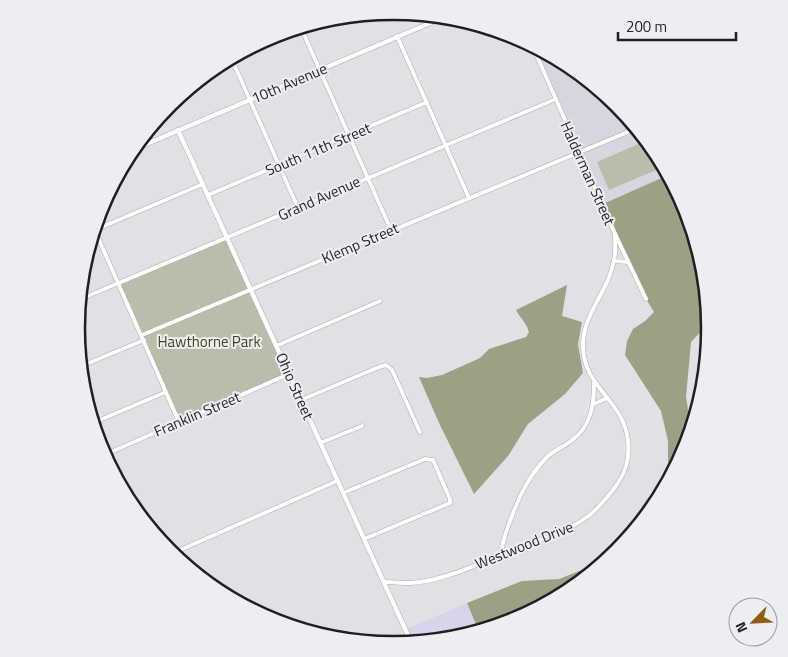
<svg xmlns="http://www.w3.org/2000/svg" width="788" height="657" viewBox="0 0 788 657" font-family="'Titillium Web',sans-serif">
  <rect width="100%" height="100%" fill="#e1e1e5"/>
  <path fill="#d8d4ea" d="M467 603 478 629 411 642 405 630Z"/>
  <path fill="#d6d5e0" d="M533 47 619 104 666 176 603 204Z"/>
  <g fill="#b9beab">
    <path d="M643 142 661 168 609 190 597 162Z"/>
    <path d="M228 238 289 374 179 422 119 283Z"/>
  </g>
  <g fill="#9ba185">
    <path d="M666 176 687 207 710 322 691 342 686 397 691 428 687 450 663 486 668 464V441L661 411 625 355 627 341 633 329 645 321 654 312 646 299 603 204Z"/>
    <path d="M567 285 562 316 582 322 578 344 583 373 565 394 528 424 508 456 474 494 439 423 419 377 427 378 442 375 480 358 489 349 526 337 529 332C526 322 520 318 516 310Z"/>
    <path d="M630 536 618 553 515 622 478 629 467 603 522 581 559 579 587 568 617 547Z"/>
  </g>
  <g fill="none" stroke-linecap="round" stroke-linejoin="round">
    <g stroke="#adacb0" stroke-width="5">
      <g id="minor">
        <path d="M302 30 391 230"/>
        <path d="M397 36 469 198"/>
        <path d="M533 47 615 234 646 299"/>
        <path d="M233 62 298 208"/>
        <path d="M208 195 427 102"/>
        <path d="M97 229 203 184"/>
        <path d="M96 233 179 422"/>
        <path d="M614 261 628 262"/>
        <path d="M83 298 556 99"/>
        <path d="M142 335 635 129"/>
        <path d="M276 346 380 301"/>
        <path d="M84 365 144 340"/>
        <path d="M301 400 379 367 386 365 392 370 420 432"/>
        <path d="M594 404 607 398"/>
        <path d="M95 422 166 392"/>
        <path d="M320 443 362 426"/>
        <path d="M104 455 289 374"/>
        <path d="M343 493 425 459 433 460 450 499V503L364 539"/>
        <path d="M171 554 337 481"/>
        <path d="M501 554C502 542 506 532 510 521 519 497 528 477 546 458 553 451 563 447 571 441 591 427 594 405 594 383"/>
        <path d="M384 582C392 582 401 583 410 583 445 581 479 563 511 551 536 541 565 533 587 517 597 510 605 500 613 490 625 474 630 461 628 441 624 399 583 389 583 345 583 313 609 291 614 260 616 252 615 243 615 234"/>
        <path d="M267 613 270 620"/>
      </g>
    </g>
    <g stroke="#adacb0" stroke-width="5.5">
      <g id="tertiary">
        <path d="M178 130 411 642"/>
        <path d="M142 146 437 20"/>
      </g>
    </g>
    <use href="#minor" stroke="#fff" stroke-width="4"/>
    <use href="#tertiary" stroke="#fff" stroke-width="4.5"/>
  </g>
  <g text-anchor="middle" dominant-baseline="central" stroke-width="4" stroke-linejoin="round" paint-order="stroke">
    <g font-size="15" fill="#1f1e20" stroke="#eeeef2">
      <text transform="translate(289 83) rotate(-23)">10th Avenue</text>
      <text transform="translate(318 149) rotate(-23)">South 11th Street</text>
      <text transform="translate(588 173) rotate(66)">Halderman Street</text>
      <text transform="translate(319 198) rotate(-24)">Grand Avenue</text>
      <text transform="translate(360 243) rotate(-23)">Klemp Street</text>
      <text transform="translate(295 386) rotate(66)">Ohio Street</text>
      <text transform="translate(197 414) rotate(-23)">Franklin Street</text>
      <text transform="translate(524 545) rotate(-22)">Westwood Drive</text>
    </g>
    <g font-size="15" fill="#3e4616" stroke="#eeeef2">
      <text x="209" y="341">Hawthorne Park</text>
    </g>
  </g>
  <path d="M0 0H788V657H0ZM85 328a308 308 0 1 1 616 0a308 308 0 1 1-616 0Z" fill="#eeeef2" fill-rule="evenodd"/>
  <path fill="none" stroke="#1f1e20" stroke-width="2.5" d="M85 328a308 308 0 1 1 616 0a308 308 0 1 1-616 0Z"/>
  <g transform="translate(753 622) rotate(246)"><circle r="24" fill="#eeeef2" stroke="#9b9b9e"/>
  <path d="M0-4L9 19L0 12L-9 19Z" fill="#905c0e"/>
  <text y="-8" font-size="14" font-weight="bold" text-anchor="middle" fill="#1f1e20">N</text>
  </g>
  <path d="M618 32v8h118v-8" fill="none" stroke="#1f1e20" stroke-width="2.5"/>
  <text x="626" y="32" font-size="15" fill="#1f1e20" stroke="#eeeef2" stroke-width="4" paint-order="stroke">200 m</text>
</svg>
